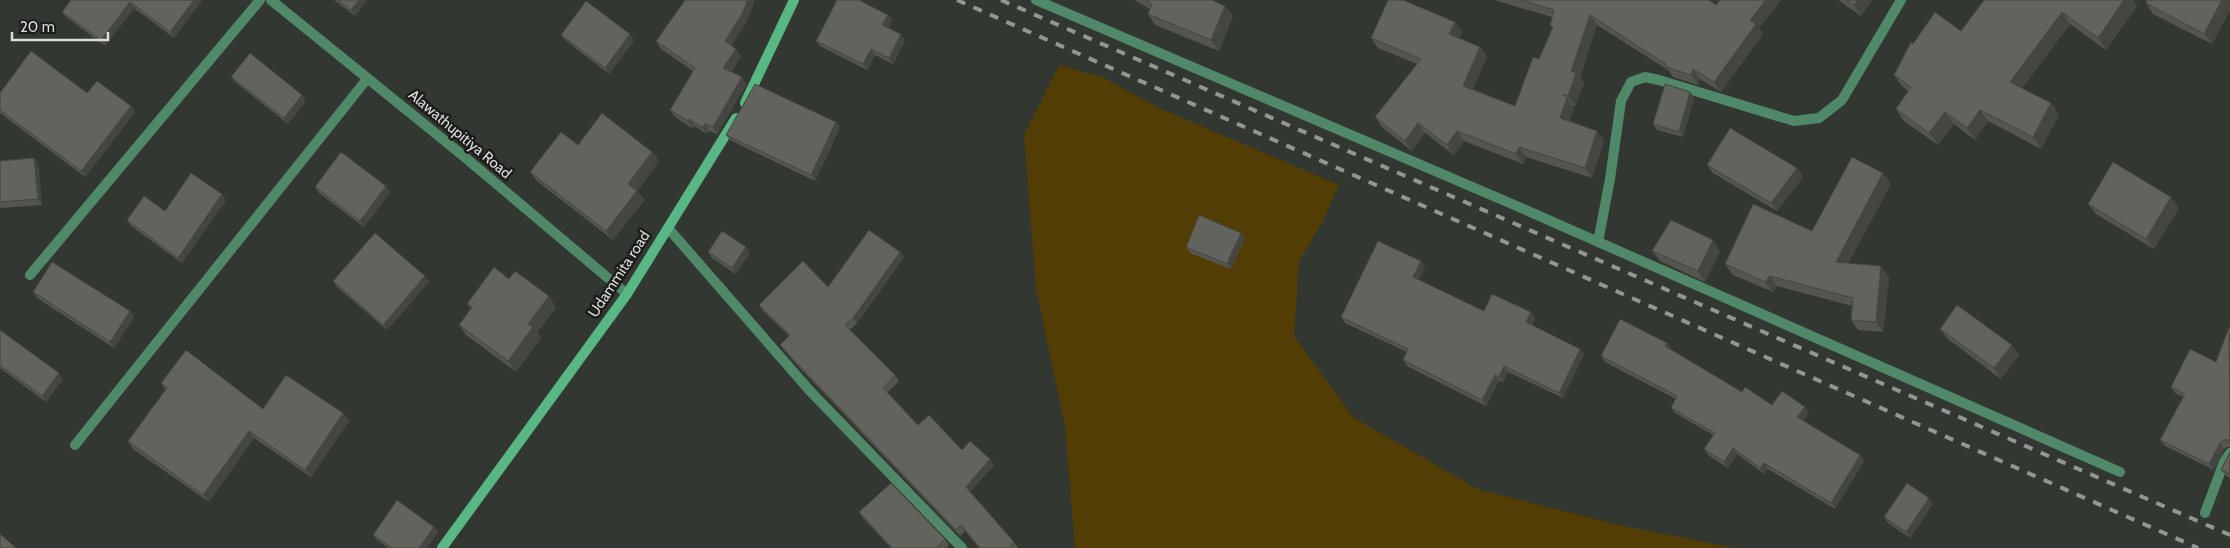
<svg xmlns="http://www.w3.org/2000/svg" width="2230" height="548" viewBox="0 0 2230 548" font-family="Cabin,sans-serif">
  <rect width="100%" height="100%" fill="#333731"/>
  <path fill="#523d04" d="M1059 65 1102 77 1159 108 1339 185 1323 221 1299 261 1294 336 1353 417 1477 489 1623 526 1735 548H1075L1065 426 1036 289 1024 135Z"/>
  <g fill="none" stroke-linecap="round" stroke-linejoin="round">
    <g stroke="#508969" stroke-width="10">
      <path d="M271 0 461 154 627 294"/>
      <path d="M1036 0 1519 207 2120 472"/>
      <path d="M668 228 810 391 962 548"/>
      <path d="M1598 242 1610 179 1621 101 1631 82 1645 77 1659 80 1794 121 1819 118 1842 100 1901 0"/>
      <path d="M30 275 260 0"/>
      <path d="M75 445 367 79"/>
      <path d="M2205 513 2224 462 2230 453"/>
    </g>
    <g stroke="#58b785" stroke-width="10">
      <path d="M745 103 794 0"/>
      <path d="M442 548 627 294 736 118"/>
    </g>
    <g stroke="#939692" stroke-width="4" stroke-dasharray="9 9" stroke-linecap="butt">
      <path d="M957 0 2198 548"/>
      <path d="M1001 0 2230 535"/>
    </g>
  </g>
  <g fill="#555550">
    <path d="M71 0H202L174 38 134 8 105 46 66 17 62 12Z"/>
    <path d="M334 0H367L355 16Z"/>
    <path d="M1134 0H1212L1225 6 1233 16 1219 51 1155 25 1148 14 1150 9Z"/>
    <path d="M1494 0H1709L1716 5 1720 0H1781L1759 28 1763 34 1721 92 1700 79 1698 85 1673 77 1668 70 1597 25 1580 77 1584 83 1575 106H1572L1574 108 1569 121 1597 131 1604 141 1592 178 1526 157 1523 164 1464 141 1454 155 1425 133 1412 151 1382 127 1375 117 1417 64 1378 48 1371 38 1455 22 1462 32 1459 38 1480 47 1487 57 1473 89 1515 106 1539 59 1552 28 1550 25 1552 17Z"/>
    <path d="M1838 0H1872L1861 16Z"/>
    <path d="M1984 0H2133L2137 6 2106 50 2070 24 2022 88 2051 103 2059 115 2041 149 1988 121 1975 140 1954 124 1938 145 1904 121 1896 109 1908 91 1902 86 1894 75 1913 44 1961 31Z"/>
    <path d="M2230 0V10L2212 44 2153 14 2146 3Z"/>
    <path d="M888 15 892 20 888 28 905 40 893 64 875 55 867 70 820 46 816 41Z"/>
    <path d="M747 21 731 46 736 49 741 56 731 72 747 84 717 134 709 131 707 134 694 126 692 128 675 117 670 110 693 71 661 49 656 41Z"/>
    <path d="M561 35 634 40 609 74 565 40Z"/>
    <path d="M231 77 306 101 288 124 235 82Z"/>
    <path d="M1690 92 1694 98 1683 137 1657 130 1653 124Z"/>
    <path d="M0 93H87L131 106 135 112 85 177 0 113Z"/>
    <path d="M836 122 840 128 815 181 730 140 726 135Z"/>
    <path d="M578 145 652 152 659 161 637 191 644 200 613 240 537 181 530 172Z"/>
    <path d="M0 161 38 163 42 205 1 208 0 207Z"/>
    <path d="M1707 165 1797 168 1803 177 1777 211 1713 173Z"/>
    <path d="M1891 184 1848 263 1889 277 1883 332 1858 330 1851 320 1852 306 1777 286 1773 292 1733 275 1725 264 1812 231Z"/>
    <path d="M315 187 390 192 364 227 319 193Z"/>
    <path d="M226 200 182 263 131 226 127 220 165 211Z"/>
    <path d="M2088 204 2179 208 2154 249 2096 214Z"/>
    <path d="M1245 238 1231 269 1190 253 1186 247Z"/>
    <path d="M1652 251H1720L1705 282 1660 261Z"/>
    <path d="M708 252 750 253 736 274 712 258Z"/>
    <path d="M900 252 904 257 857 323 850 330 895 375 899 381 887 393 918 425 962 450 994 465 970 492 1014 542 1018 548H979L965 531 960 536 795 363 784 350 780 345 789 336 763 311 759 305 828 287Z"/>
    <path d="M1421 261 1425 267 1418 280 1484 311 1535 318 1532 325 1584 354 1563 398 1508 372 1503 382 1499 380 1486 406 1407 366 1403 360 1407 352 1345 323 1341 317Z"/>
    <path d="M509 279 556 307 537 333 541 338 516 372 466 335 459 325 471 309 467 304Z"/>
    <path d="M333 281 429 282 387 330 337 287Z"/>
    <path d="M33 292 130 311 134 317 114 348 37 298Z"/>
    <path d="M2230 327V447H2227L2224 449 2214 470 2165 446 2160 440 2183 397 2175 393 2171 387 2216 362Z"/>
    <path d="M1940 329 2012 345 2019 355 2001 379 1948 339Z"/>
    <path d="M0 330 63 379 46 402 0 368Z"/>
    <path d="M1667 343 1671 348 1670 349 1742 392 1772 405 1809 413 1803 421 1860 455 1864 461 1835 509 1768 469 1764 474 1737 454 1728 468 1708 455 1704 449 1713 435 1675 413 1671 408 1676 399 1605 362 1601 356Z"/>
    <path d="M161 383 263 409 343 413 349 421 311 477 254 438 209 502 133 449 128 441 165 390Z"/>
    <path d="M2230 452V478L2226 476 2221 470Z"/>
    <path d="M1933 504 1910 538 1888 523 1884 517Z"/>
    <path d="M859 512 945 539 949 545 946 548H891L863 518Z"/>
    <path d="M434 527 438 532 427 548H388L377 540 373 535Z"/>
  </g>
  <g fill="#454541">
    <path d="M194 0H202L174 38 170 32Z"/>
    <path d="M359 0H367L355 16 351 10Z"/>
    <path d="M748 0H755L747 21 730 48 725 41Z"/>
    <path d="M1766 0H1781L1759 28 1763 34 1721 92 1714 82 1750 20Z"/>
    <path d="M1857 0H1872L1861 16 1854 5Z"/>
    <path d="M2124 0H2133L2137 6 2106 50 2098 38Z"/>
    <path d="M2222 0H2230V10L2212 44 2204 34Z"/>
    <path d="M130 2 134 8 105 46 101 40Z"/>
    <path d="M1225 6 1233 16 1219 51 1211 40Z"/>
    <path d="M2062 12 2070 24 2018 94 2010 82Z"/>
    <path d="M888 15 892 20 886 31 882 25Z"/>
    <path d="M1590 15 1597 25 1580 77 1584 83 1575 106 1568 96 1571 71Z"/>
    <path d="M1455 22 1462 32 1456 44 1449 34Z"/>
    <path d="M630 34 634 40 609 74 605 68Z"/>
    <path d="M901 34 905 40 893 64 889 58Z"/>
    <path d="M1480 47 1487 57 1470 96 1463 86Z"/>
    <path d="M736 49 741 56 728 75 723 68Z"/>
    <path d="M871 49 875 55 867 70 863 64Z"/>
    <path d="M1693 69 1700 79 1698 85 1691 75Z"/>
    <path d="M742 77 747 84 717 134 713 127Z"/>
    <path d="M1690 92 1694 98 1683 137 1679 132Z"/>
    <path d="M302 95 306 101 288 124 284 118Z"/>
    <path d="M1567 98 1574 108 1567 128 1560 118Z"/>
    <path d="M2051 103 2059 115 2041 149 2033 137Z"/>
    <path d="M131 106 135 112 85 177 81 171Z"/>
    <path d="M1980 110 1988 121 1975 140 1967 128Z"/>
    <path d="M1945 112 1954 124 1938 145 1929 133Z"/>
    <path d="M689 119 694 126 692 128 688 121Z"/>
    <path d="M836 122 840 128 815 181 811 175Z"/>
    <path d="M1418 123 1425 133 1412 151 1405 141Z"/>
    <path d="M705 124 709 131 707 134 702 127Z"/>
    <path d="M1457 131 1464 141 1454 155 1447 145Z"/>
    <path d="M1597 131 1604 141 1592 178 1585 168Z"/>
    <path d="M1519 147 1526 157 1523 164 1516 154Z"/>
    <path d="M652 152 659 161 635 193 628 184Z"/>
    <path d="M34 158 38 163 42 205 38 199Z"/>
    <path d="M1797 168 1803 177 1777 211 1771 203Z"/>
    <path d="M1883 173 1891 184 1843 273 1836 262Z"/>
    <path d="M386 186 390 192 364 227 360 221Z"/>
    <path d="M637 191 644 200 613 240 606 231Z"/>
    <path d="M222 194 226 200 182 263 178 258Z"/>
    <path d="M2171 197 2179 208 2154 249 2146 239Z"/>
    <path d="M1241 233 1245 238 1231 269 1227 264Z"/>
    <path d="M1713 240 1720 251 1705 282 1698 271Z"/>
    <path d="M746 247 750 253 736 274 732 268Z"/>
    <path d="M900 252 904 257 857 323 853 318Z"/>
    <path d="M1421 261 1425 267 1417 283 1413 277Z"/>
    <path d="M1881 266 1889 277 1883 332 1876 322Z"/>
    <path d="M425 276 429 282 387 330 383 325Z"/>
    <path d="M1770 276 1777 286 1773 292 1765 282Z"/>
    <path d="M549 296 556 307 537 333 541 338 516 372 508 361 528 324Z"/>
    <path d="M130 311 134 317 114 348 110 342Z"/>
    <path d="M1531 312 1535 318 1530 328 1526 322Z"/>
    <path d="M1667 343 1671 348 1669 352 1665 346Z"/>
    <path d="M2012 345 2019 355 2001 379 1994 368Z"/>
    <path d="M1580 349 1584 354 1563 398 1559 393Z"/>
    <path d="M1504 366 1508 372 1503 382 1499 377Z"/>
    <path d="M59 373 63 379 46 402 42 396Z"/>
    <path d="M1495 375 1499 380 1486 406 1482 400Z"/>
    <path d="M1805 407 1809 413 1801 423 1797 417Z"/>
    <path d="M343 413 349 421 311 477 305 470Z"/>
    <path d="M249 431 254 438 209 502 203 495Z"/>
    <path d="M2220 443 2224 449 2214 470 2209 464Z"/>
    <path d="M1733 448 1737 454 1728 468 1724 462Z"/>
    <path d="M1860 455 1864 461 1835 509 1831 503Z"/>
    <path d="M990 459 994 465 970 492 966 487Z"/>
    <path d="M1764 463 1768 469 1764 474 1760 468Z"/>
    <path d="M1929 498 1933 504 1910 538 1906 532Z"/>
    <path d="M434 527 438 532 427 548H419Z"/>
  </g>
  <g fill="#63635d" stroke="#454541">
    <path d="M71 0H194L170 32 130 2 101 40 62 12Z"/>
    <path d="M338 0H359L351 10Z"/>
    <path d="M685 0H748L742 14 725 41 736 49 723 68 742 77 713 127 705 124 702 127 689 119 688 121 670 110 695 68 656 41Z"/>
    <path d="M837 0H859L888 15 882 25 901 34 889 58 871 49 863 64 816 41Z"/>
    <path d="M1145 0H1212L1225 6 1211 40 1148 14 1152 4Z"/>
    <path d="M1388 0H1403L1455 22 1449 34 1480 47 1463 86 1515 106 1533 57 1539 59 1553 27 1550 25 1554 10 1521 0H1709L1716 5 1720 0H1766L1750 20 1756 24 1714 82 1693 69 1691 75 1666 67V64L1590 15 1571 71 1576 73 1568 96 1563 95 1567 98 1560 118 1597 131 1585 168 1519 147 1516 154 1457 131 1447 145 1418 123 1405 141 1375 117 1421 59 1371 38Z"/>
    <path d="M1846 0H1857L1854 5Z"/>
    <path d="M1984 0H2124L2098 38 2062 12 2010 82 2051 103 2033 137 1980 110 1967 128 1945 112 1929 133 1896 109 1911 87 1894 75 1911 42 1913 44 1935 12 1961 31Z"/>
    <path d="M2147 0H2222L2204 34 2146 3Z"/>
    <path d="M586 1 630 34 605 68 561 35Z"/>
    <path d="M31 51 87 93 97 81 131 106 81 171 0 110V93Z"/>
    <path d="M250 53 302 95 284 118 231 77Z"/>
    <path d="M755 84 836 122 811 175 726 135Z"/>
    <path d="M1665 84 1690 92 1679 132 1653 124Z"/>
    <path d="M602 113 652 152 628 184 637 191 606 231 530 172 561 132 578 145Z"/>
    <path d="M1730 128 1797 168 1771 203 1707 165Z"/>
    <path d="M341 152 386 186 360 221 315 187Z"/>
    <path d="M1852 157 1883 173 1836 262 1881 266 1876 322 1851 320 1853 298 1770 276 1765 282 1725 264 1753 204 1812 231Z"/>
    <path d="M34 158 38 199 0 202V161Z"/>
    <path d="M2113 162 2171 197 2146 239 2088 204Z"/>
    <path d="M191 173 222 194 178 258 127 220 144 196 165 211Z"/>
    <path d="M1199 215 1241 233 1227 264 1186 247Z"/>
    <path d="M1671 220 1713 240 1698 271 1652 251Z"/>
    <path d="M869 230 900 252 853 318 845 325 895 375 883 388 918 425 929 415 962 450 970 441 990 459 966 487 1014 542 1008 548H980L961 525 956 530 791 357 780 345 790 335 759 305 803 261 828 287Z"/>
    <path d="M722 231 746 247 732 268 708 252Z"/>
    <path d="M375 233 425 276 383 325 333 281Z"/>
    <path d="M1378 241 1421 261 1413 277 1484 311 1492 294 1531 312 1526 322 1580 349 1559 393 1504 366 1499 377 1495 375 1482 400 1403 360 1408 349 1341 317Z"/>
    <path d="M52 262 130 311 110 342 33 292Z"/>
    <path d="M494 267 509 279 515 271 549 296 528 324 533 327 508 361 459 325 472 307 467 304Z"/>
    <path d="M1957 305 2012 345 1994 368 1940 329Z"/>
    <path d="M1620 319 1667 343 1665 346 1742 392 1745 387 1772 405 1782 391 1805 407 1797 417 1860 455 1831 503 1764 463 1760 468 1733 448 1724 462 1704 449 1715 433 1671 408 1677 396 1601 356Z"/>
    <path d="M2229 327 2230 443 2229 440H2223L2220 443 2209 464 2160 440 2185 394 2171 387 2190 349 2216 362Z"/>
    <path d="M0 330 59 373 42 396 0 365Z"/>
    <path d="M186 350 263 409 286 375 343 413 305 470 249 431 203 495 128 441 167 388 161 383Z"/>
    <path d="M2230 452V474L2221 470Z"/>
    <path d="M891 483 945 539 936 548H892L859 512Z"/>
    <path d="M1907 483 1929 498 1906 532 1884 517Z"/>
    <path d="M397 500 434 527 419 548H392L373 535Z"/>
    <path d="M0 534 16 548H0Z"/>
  </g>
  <g text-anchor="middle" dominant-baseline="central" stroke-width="5" stroke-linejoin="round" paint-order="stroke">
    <g font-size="15" fill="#dcdedb" stroke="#1c1d1b">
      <text transform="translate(460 134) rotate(40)">Alawathupitiya Road</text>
      <text transform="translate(619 274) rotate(-57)">Udammita road</text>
    </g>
  </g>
  <path d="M12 32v8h96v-8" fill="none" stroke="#dcdedb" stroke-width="2.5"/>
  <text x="20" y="32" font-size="15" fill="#dcdedb" stroke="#1c1d1b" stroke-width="4" paint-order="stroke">20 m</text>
</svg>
